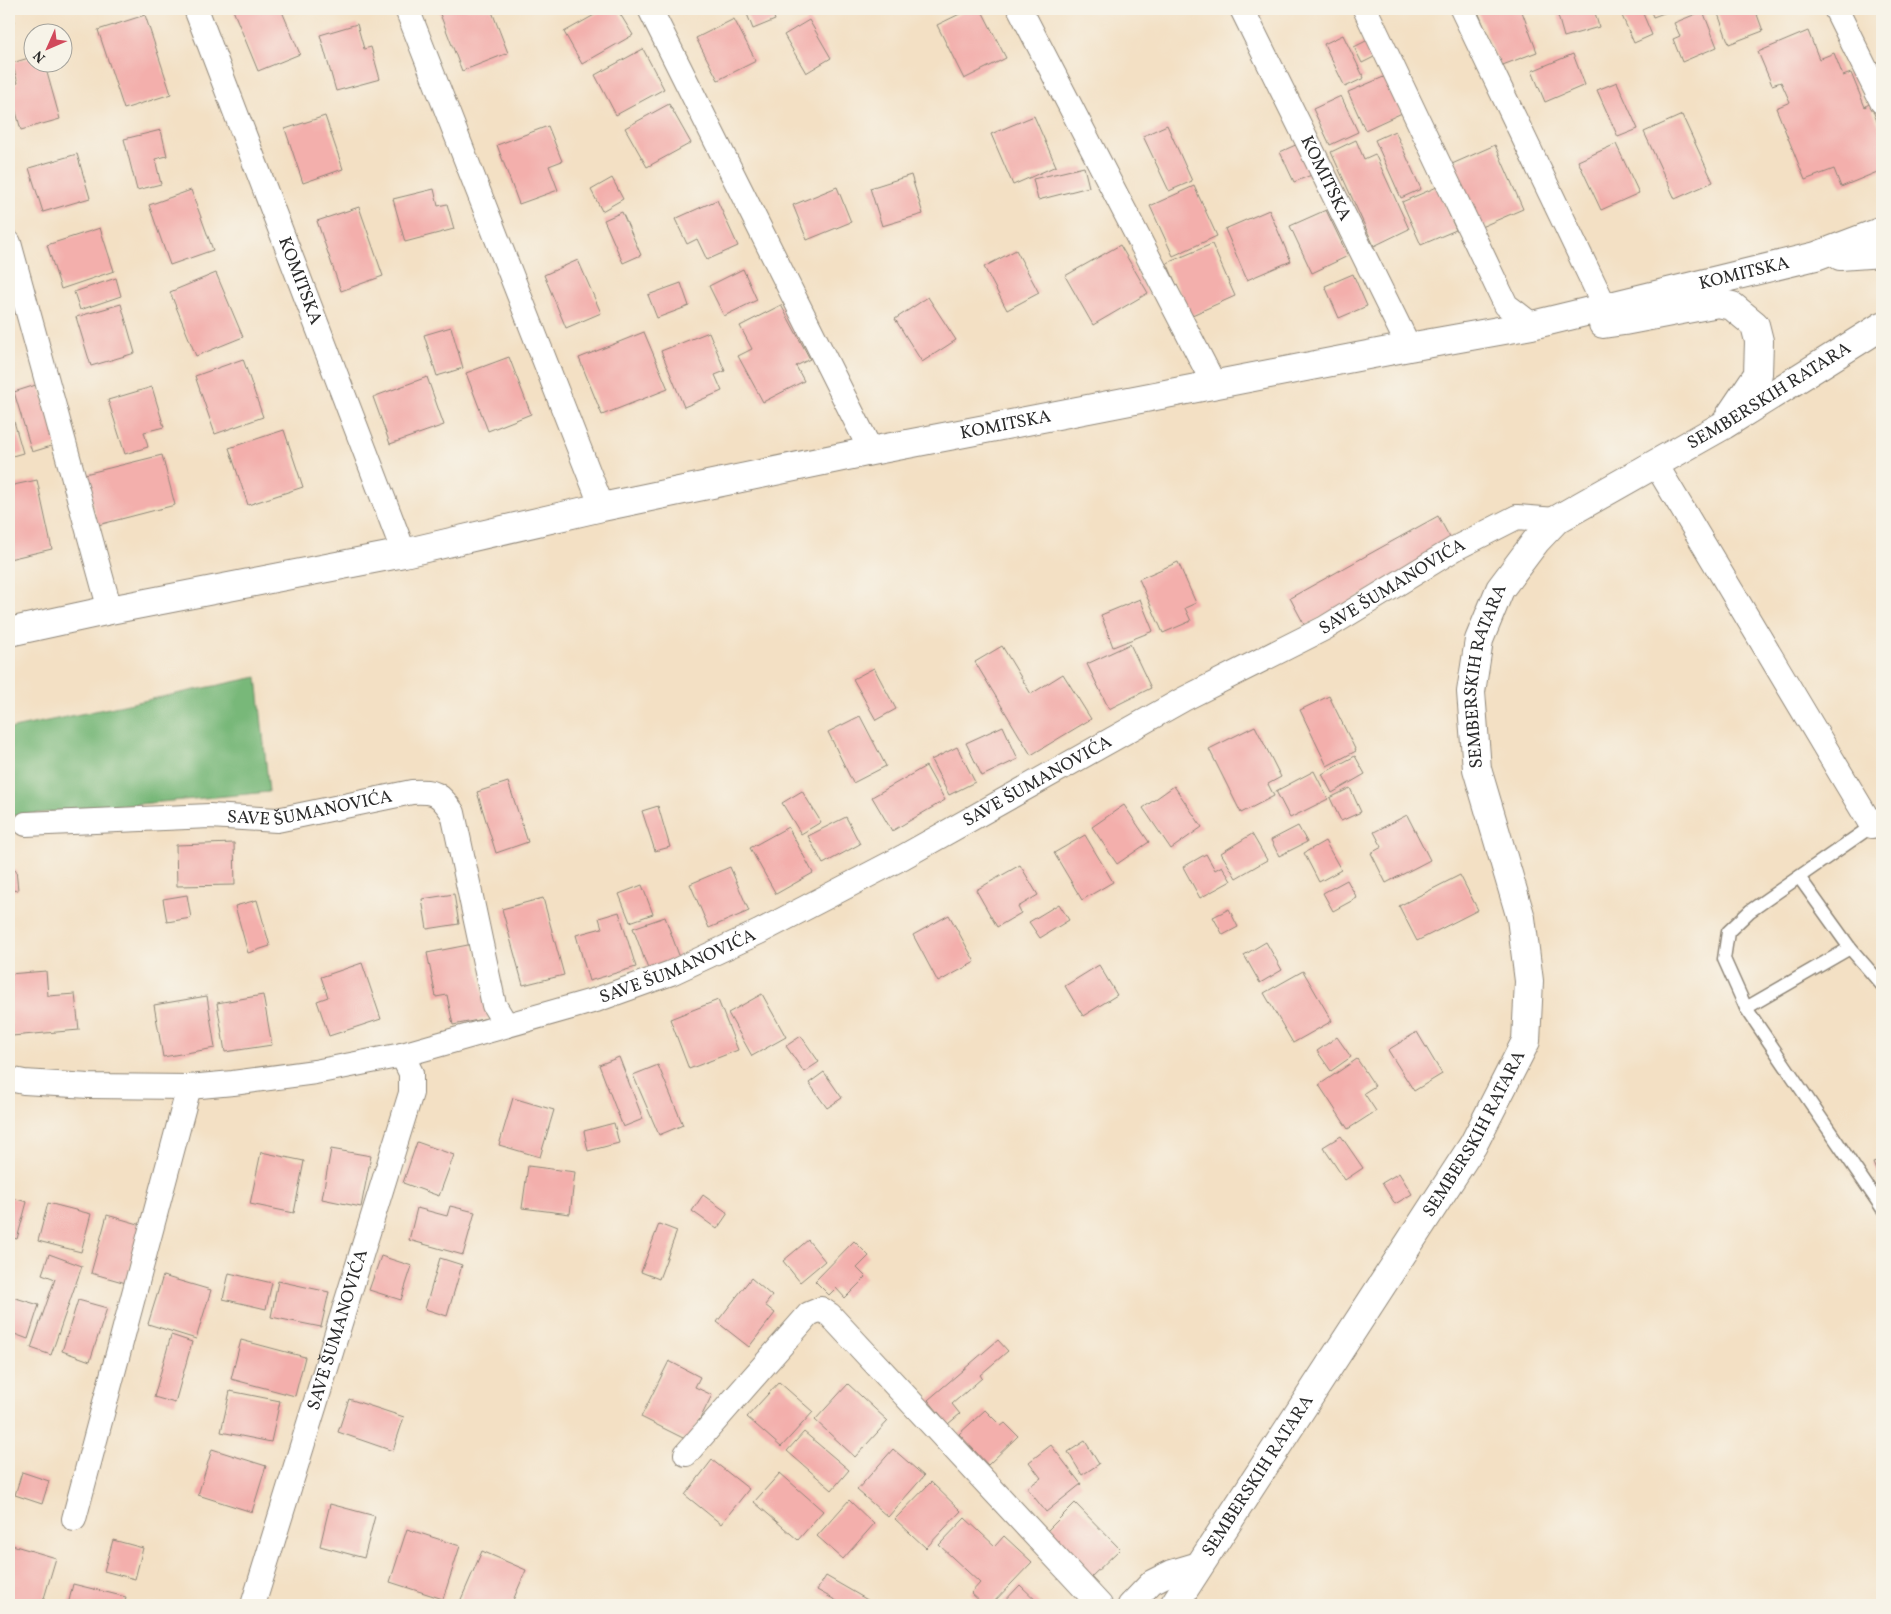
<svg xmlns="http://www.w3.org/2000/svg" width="1891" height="1614" viewBox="0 0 1891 1614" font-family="Vollkorn,serif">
  <rect width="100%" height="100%" fill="#f7f3e8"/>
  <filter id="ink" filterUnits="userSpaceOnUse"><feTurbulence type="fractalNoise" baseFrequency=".02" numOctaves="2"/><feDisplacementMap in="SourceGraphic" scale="10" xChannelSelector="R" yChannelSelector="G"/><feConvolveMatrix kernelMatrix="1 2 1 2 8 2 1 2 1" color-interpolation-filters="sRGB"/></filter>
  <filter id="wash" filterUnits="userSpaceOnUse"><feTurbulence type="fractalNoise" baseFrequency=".0096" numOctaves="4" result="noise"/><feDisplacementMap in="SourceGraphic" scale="20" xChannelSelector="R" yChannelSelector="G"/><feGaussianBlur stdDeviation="1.12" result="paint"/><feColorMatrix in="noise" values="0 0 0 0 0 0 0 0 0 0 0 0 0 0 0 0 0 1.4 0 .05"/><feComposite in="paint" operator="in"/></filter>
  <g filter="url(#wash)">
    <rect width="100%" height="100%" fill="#f3e0c4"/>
    <path fill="#78b879" stroke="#527252" d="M257 677 269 792 9 816V729Z"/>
    <g id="blocks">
      <g fill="#f3afac">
        <path d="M9 9H11L14 22 9 24Z"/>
        <path d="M236 9H281L300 54 258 71 233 10Z"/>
        <path d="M438 9H491L508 53 462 71Z"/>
        <path d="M605 9H617L633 35 582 64 564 32Z"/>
        <path d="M745 9H771L775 20 753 29Z"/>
        <path d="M970 9H981L1006 58 964 79 937 25Z"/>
        <path d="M1249 9H1275L1254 18Z"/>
        <path d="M1477 9H1521L1537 52 1500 66Z"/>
        <path d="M1556 9H1594L1599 27 1564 37Z"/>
        <path d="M1619 9H1641L1652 35 1634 43Z"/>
        <path d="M1650 9H1675L1653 17Z"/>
        <path d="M1724 9H1755L1763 31 1729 44 1717 11Z"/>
        <path d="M1703 11 1717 47 1682 62 1673 39 1680 36 1674 23Z"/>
        <path d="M145 15 171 94 124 109 98 30Z"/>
        <path d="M734 19 756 61 718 80 696 38Z"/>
        <path d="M809 20 831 58 806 73 784 35Z"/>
        <path d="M357 24 364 49 371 47 380 79 336 91 320 35Z"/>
        <path d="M1808 31 1819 59 1834 53 1843 76 1851 73 1865 107 1870 103 1882 134V170L1841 187 1834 169 1805 180 1776 108 1790 102 1781 82 1772 85 1758 52Z"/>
        <path d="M1343 35 1364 78 1345 87 1324 44Z"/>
        <path d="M1370 39 1378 55 1362 63 1354 47Z"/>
        <path d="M643 49 664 89 616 115 595 75Z"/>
        <path d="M1573 54 1585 85 1545 102 1532 71Z"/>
        <path d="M32 57V62H44L60 119 21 130 9 86 18 83 12 63Z"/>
        <path d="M1386 76 1402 113 1365 130 1348 92Z"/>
        <path d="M1617 82 1638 129 1618 137 1597 90Z"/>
        <path d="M1341 96 1358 132 1330 145 1313 109Z"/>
        <path d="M669 104 691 143 647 167 625 128Z"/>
        <path d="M1682 115 1713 182 1675 199 1644 132Z"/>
        <path d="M325 116 343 169 303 183 285 129Z"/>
        <path d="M1034 116 1056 166 1013 185 991 134Z"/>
        <path d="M1167 125 1192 181 1169 191 1143 136Z"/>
        <path d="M548 126 562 161 549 166 558 190 519 204 497 145Z"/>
        <path d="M161 130 167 156 155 159 161 184 137 190 124 139Z"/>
        <path d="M1395 131 1421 189 1401 198 1375 140Z"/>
        <path d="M1356 140 1364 159 1375 154 1409 229 1374 246 1331 152Z"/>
        <path d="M1300 143 1314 174 1294 182 1280 152Z"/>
        <path d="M1616 144 1639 193 1601 210 1578 161Z"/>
        <path d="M1495 145 1523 209 1481 227 1452 164Z"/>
        <path d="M77 154 90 198 43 212 29 168Z"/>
        <path d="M1084 167 1089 187 1038 200 1033 179Z"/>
        <path d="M911 175 923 214 882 226 870 188Z"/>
        <path d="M612 178 623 199 602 211 591 190Z"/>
        <path d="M1194 186 1217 236 1173 256 1150 206Z"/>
        <path d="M837 187 851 222 807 240 793 205Z"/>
        <path d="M1437 187 1456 230 1421 245 1402 202Z"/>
        <path d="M434 189 438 206 447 204 454 229 405 242 393 199Z"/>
        <path d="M191 190 213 250 170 265 149 205Z"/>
        <path d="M717 200 738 246 707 260 697 239 687 244 675 219Z"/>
        <path d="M359 207 383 276 341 291 317 221Z"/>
        <path d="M1269 210 1291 261 1247 280 1225 229Z"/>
        <path d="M1326 210 1348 256 1312 273 1290 226Z"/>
        <path d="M622 212 641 255 623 263 604 220Z"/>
        <path d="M100 228 114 271 61 289 47 245Z"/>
        <path d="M1212 244 1235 296 1190 316 1167 263Z"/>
        <path d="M1120 245 1148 293 1093 325 1065 276Z"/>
        <path d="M1016 250 1039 293 1007 310 984 267Z"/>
        <path d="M578 260 601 313 566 328 544 275Z"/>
        <path d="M743 269 757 300 724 316 709 286Z"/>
        <path d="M216 273 243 337 196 356 170 292Z"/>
        <path d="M1353 274 1367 306 1339 318 1325 286Z"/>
        <path d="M116 278 121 296 80 310 74 292Z"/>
        <path d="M681 283 689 306 657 318 648 295Z"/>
        <path d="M928 297 956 340 922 362 895 319Z"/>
        <path d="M121 304 135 353 91 366 76 317Z"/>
        <path d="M781 305 810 359 796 366 804 381 763 402 738 356 752 349 740 326Z"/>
        <path d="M451 327 463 368 437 376 424 335Z"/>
        <path d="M644 332 668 389 602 415 579 358Z"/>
        <path d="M709 332 725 371 715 375 722 391 684 407 661 351Z"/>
        <path d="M509 357 531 414 488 431 466 373Z"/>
        <path d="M243 359 263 417 215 434 195 376Z"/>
        <path d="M427 377 444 425 390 444 373 397Z"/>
        <path d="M39 384 58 444 32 452 14 392Z"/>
        <path d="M152 387 164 427 144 432 148 447 125 454 108 400Z"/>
        <path d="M9 404 23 453 9 457Z"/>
        <path d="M284 430 303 487 248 505 229 448Z"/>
        <path d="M162 455 175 505 98 525 85 474Z"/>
        <path d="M37 480 52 549 9 559V486Z"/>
        <path d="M1438 516 1454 545 1305 626 1290 598Z"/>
        <path d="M1178 562 1196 603 1185 608 1191 621 1163 633 1139 579Z"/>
        <path d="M1140 599 1153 631 1113 647 1101 615Z"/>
        <path d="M1130 644 1151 688 1109 709 1087 664Z"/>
        <path d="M1002 646 1031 694 1063 674 1091 719 1031 755 975 662Z"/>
        <path d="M874 668 896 709 876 720 853 679Z"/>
        <path d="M1329 696 1356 751 1327 766 1300 710Z"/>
        <path d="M860 716 886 766 853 783 828 732Z"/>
        <path d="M1003 726 1018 759 982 776 966 743Z"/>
        <path d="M1255 726 1281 777 1268 784 1274 796 1241 813 1209 749Z"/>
        <path d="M957 747 975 782 949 795 931 760Z"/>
        <path d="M1355 756 1365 774 1332 793 1322 774Z"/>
        <path d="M926 766 945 800 892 831 872 797Z"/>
        <path d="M1314 771 1328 799 1290 818 1276 791Z"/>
        <path d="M508 782 528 842 496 853 477 792Z"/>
        <path d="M1174 786 1202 827 1171 849 1143 808Z"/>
        <path d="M1350 788 1361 812 1341 821 1330 798Z"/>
        <path d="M802 791 821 822 801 834 782 803Z"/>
        <path d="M1124 805 1149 842 1117 864 1092 827Z"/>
        <path d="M658 806 670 847 655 851 642 811Z"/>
        <path d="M1407 815 1430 860 1386 883 1371 853 1382 847 1374 832Z"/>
        <path d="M846 817 860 844 823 864 808 836Z"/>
        <path d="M1298 826 1307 842 1279 856 1271 840Z"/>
        <path d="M788 827 813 873 776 894 750 848Z"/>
        <path d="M1252 834 1267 860 1236 878 1221 853Z"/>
        <path d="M1085 835 1113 882 1082 900 1054 853Z"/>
        <path d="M1325 841 1341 870 1319 882 1304 853Z"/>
        <path d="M234 843 235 885 177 886 176 845Z"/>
        <path d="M1206 854 1215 870 1222 866 1231 881 1200 898 1183 867Z"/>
        <path d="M1020 865 1038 895 1018 907 1021 913 997 927 976 890Z"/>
        <path d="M730 867 749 911 709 928 690 884Z"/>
        <path d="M16 870 18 890 9 891V871Z"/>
        <path d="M1460 875 1478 910 1417 941 1399 906Z"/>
        <path d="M1347 880 1357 898 1333 911 1323 893Z"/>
        <path d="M642 885 653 914 630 922 619 894Z"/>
        <path d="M454 894 459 924 427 929 422 899Z"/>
        <path d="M187 895 191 918 167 922 163 899Z"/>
        <path d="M543 898 564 975 523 985 502 909Z"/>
        <path d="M257 900 270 946 248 953 235 906Z"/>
        <path d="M1059 904 1069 920 1040 938 1029 922Z"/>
        <path d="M1229 909 1238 927 1223 935 1213 917Z"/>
        <path d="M619 912 636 967 589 981 576 935 602 928 599 918Z"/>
        <path d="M949 915 975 962 938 982 913 935Z"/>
        <path d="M665 917 680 958 648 969 633 928Z"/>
        <path d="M1266 942 1282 970 1260 983 1244 955Z"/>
        <path d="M473 944 488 1018 453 1025 447 995 436 997 427 953Z"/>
        <path d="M362 963 381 1019 329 1036 317 1001 328 997 321 977Z"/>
        <path d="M1099 965 1117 995 1083 1016 1065 986Z"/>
        <path d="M46 971 48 996 75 994 79 1030 12 1036 9 974Z"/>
        <path d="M1303 971 1332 1021 1293 1043 1264 993Z"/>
        <path d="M762 994 786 1037 752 1056 728 1013Z"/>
        <path d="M263 995 272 1045 225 1052 217 1003Z"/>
        <path d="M207 996 215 1048 163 1057 154 1005Z"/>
        <path d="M718 1000 738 1050 689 1069 670 1019Z"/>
        <path d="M1417 1032 1442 1074 1414 1091 1388 1050Z"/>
        <path d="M801 1036 819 1062 804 1072 786 1046Z"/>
        <path d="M1337 1037 1351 1057 1331 1071 1317 1051Z"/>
        <path d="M619 1057 643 1119 623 1127 599 1065Z"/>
        <path d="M1357 1059 1375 1086 1364 1093 1376 1111 1348 1129 1319 1085Z"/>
        <path d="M658 1065 683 1125 659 1135 633 1075Z"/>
        <path d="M824 1072 842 1098 827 1108 809 1083Z"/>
        <path d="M513 1098 554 1110 540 1157 499 1145Z"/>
        <path d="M614 1123 619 1143 588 1151 584 1131Z"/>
        <path d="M1341 1136 1363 1168 1345 1180 1323 1147Z"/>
        <path d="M417 1142 454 1155 439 1196 403 1183Z"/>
        <path d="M331 1149 371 1156 361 1207 322 1199Z"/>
        <path d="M261 1152 304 1161 294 1213 250 1204Z"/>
        <path d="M1882 1160V1185L1873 1163Z"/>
        <path d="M528 1166 575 1172 570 1214 522 1208Z"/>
        <path d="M1399 1173 1412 1194 1395 1204 1382 1183Z"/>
        <path d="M703 1195 728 1213 717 1229 692 1211Z"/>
        <path d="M9 1197 27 1202 17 1239 9 1237Z"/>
        <path d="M48 1203 91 1214 81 1252 38 1241Z"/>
        <path d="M450 1206 475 1212 463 1255 409 1240 417 1208 447 1216Z"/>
        <path d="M107 1215 142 1225 126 1283 91 1273Z"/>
        <path d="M659 1224 677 1231 659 1279 641 1272Z"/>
        <path d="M808 1240 825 1261 800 1282 783 1261Z"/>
        <path d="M854 1241 869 1256 857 1268 866 1277 845 1298 836 1288 829 1295 815 1281Z"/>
        <path d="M49 1254 82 1266 51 1355 31 1348 55 1279 42 1274Z"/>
        <path d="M381 1256 412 1266 401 1300 369 1290Z"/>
        <path d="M440 1258 462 1265 447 1316 425 1309Z"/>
        <path d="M229 1273 272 1283 266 1309 223 1299Z"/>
        <path d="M163 1276 211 1290 196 1339 148 1324Z"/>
        <path d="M751 1278 772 1296 765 1305 775 1313 749 1347 717 1322Z"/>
        <path d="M278 1281 329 1292 321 1327 271 1317Z"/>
        <path d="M9 1296 39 1305 28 1339 9 1332Z"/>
        <path d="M78 1300 107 1308 90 1361 62 1351Z"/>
        <path d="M171 1335 192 1342 175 1403 154 1397Z"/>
        <path d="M241 1340 305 1357 295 1396 231 1379Z"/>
        <path d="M998 1340 1008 1351 980 1375 982 1378 952 1404 960 1414 948 1424 928 1400Z"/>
        <path d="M669 1361 700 1377 695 1387 712 1395 689 1441 641 1417Z"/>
        <path d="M779 1382 813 1412 781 1447 747 1417Z"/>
        <path d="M848 1384 888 1421 855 1457 815 1420Z"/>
        <path d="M230 1391 280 1401 271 1442 221 1432Z"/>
        <path d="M349 1399 404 1417 393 1451 338 1432Z"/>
        <path d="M985 1410 1001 1426 1005 1423 1018 1436 988 1465 959 1434Z"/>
        <path d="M804 1432 849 1470 832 1490 787 1451Z"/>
        <path d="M1085 1441 1099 1464 1082 1475 1068 1452Z"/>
        <path d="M1051 1445 1081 1484 1046 1512 1027 1488 1041 1478 1029 1462Z"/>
        <path d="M212 1449 266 1466 252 1512 198 1495Z"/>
        <path d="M893 1449 924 1476 888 1517 857 1490Z"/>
        <path d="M712 1460 749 1489 721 1524 685 1495Z"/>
        <path d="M22 1472 49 1481 42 1504 15 1495Z"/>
        <path d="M780 1473 823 1511 798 1540 754 1502Z"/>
        <path d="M931 1482 961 1511 926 1548 895 1519Z"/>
        <path d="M849 1500 874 1524 843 1559 817 1536Z"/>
        <path d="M1075 1503 1120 1549 1090 1578 1045 1533Z"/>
        <path d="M330 1504 375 1516 364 1558 320 1546Z"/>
        <path d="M965 1518 995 1546 1004 1536 1032 1562 991 1605H984L971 1593 980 1583 939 1545Z"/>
        <path d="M407 1529 460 1546 443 1599 390 1582Z"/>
        <path d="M113 1540 143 1548 135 1579 104 1571Z"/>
        <path d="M12 1545 56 1558 42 1605H9V1555Z"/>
        <path d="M482 1551 526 1570 511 1605 459 1604Z"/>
        <path d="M826 1576 871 1602 868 1605H844L817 1590Z"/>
        <path d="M73 1584 126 1597 124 1605H68Z"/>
        <path d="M1020 1585 1041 1605H1001Z"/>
      </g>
    </g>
  </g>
  <g filter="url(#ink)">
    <use href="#blocks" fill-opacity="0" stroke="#8f8678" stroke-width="1"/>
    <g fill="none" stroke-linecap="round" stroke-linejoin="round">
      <g stroke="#8f8678" stroke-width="15">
        <g id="service">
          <path d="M1872 826 1750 911 1728 932 1724 959 1746 1008 1882 1208"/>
          <path d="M1799 877 1850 948 1882 985"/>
          <path d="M1746 1008 1850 948"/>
        </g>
      </g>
      <g stroke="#8f8678" stroke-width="26">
        <g id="minor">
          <path id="s1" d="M196 9 404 553"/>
          <path d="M407 9 602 507"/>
          <path d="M650 9 871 451"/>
          <path d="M1020 9 1215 386"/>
          <path id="s2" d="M1242 9 1409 347"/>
          <path d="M1365 9 1506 305 1532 325"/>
          <path d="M1462 9 1605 307"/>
          <path d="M1836 9 1882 102"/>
          <path d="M9 243 110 610"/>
          <path d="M1655 463 1872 826 1882 819"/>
          <path id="s3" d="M26 824 210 816 277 820 412 792C436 791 439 793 453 813L494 1005 506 1025"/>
          <path id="s4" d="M9 1079 24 1082 89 1086 189 1087 233 1083 315 1072 402 1055 596 1000 671 973 759 932 903 857 1184 699 1325 628 1456 548 1517 517 1556 520"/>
          <path d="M686 1454 809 1314 821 1309 830 1315 1100 1605"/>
          <path d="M74 1519 189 1087"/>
          <path id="s5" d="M253 1605 411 1093V1073L402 1055"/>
          <path d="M1130 1605 1152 1582 1172 1572 1202 1563"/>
        </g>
      </g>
      <g stroke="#8f8678" stroke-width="30">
        <g id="secondary">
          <path d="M1840 256 1882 253"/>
          <path d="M1603 324 1624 321 1718 303 1732 306 1755 325 1759 341 1758 374 1729 417"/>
          <path id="s6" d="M9 632 110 610 404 553 602 507 871 451 1409 347 1532 325 1816 256 1882 231"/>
          <path id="s7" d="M1174 1605 1473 1145 1526 1041 1529 981 1521 918 1477 769 1471 692 1479 640 1500 589 1536 541 1556 520 1724 425 1882 326"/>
        </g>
      </g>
      <use href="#service" stroke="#fff" stroke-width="12"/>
      <use href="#minor" stroke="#fff" stroke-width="24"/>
      <use href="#secondary" stroke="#fff" stroke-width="28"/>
    </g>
  </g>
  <g text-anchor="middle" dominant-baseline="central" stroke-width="5" stroke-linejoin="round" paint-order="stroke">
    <g font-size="18" fill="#2b2b2b" stroke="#f7f3e8">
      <text stroke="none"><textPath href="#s2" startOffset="189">KOMITSKA</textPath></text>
      <text stroke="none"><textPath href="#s6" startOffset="1772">KOMITSKA</textPath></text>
      <text stroke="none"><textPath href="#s1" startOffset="291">KOMITSKA</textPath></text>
      <text stroke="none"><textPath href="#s7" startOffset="1465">SEMBERSKIH RATARA</textPath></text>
      <text stroke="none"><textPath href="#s6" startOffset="1018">KOMITSKA</textPath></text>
      <text stroke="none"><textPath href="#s4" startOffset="1496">SAVE ŠUMANOVIĆA</textPath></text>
      <text stroke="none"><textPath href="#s7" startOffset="1039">SEMBERSKIH RATARA</textPath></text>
      <text stroke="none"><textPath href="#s4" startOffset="1091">SAVE ŠUMANOVIĆA</textPath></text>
      <text stroke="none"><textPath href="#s3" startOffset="285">SAVE ŠUMANOVIĆA</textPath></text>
      <text stroke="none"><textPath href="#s4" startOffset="686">SAVE ŠUMANOVIĆA</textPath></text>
      <text stroke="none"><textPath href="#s7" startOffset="559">SEMBERSKIH RATARA</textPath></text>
      <text stroke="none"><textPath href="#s5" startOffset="288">SAVE ŠUMANOVIĆA</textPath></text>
      <text stroke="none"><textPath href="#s7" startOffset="154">SEMBERSKIH RATARA</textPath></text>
    </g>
  </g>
  <rect width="1891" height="1614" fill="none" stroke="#f7f3e8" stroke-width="30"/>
  <g transform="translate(48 48) rotate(225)"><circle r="24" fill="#f7f3e8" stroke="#a5a39c"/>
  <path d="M0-4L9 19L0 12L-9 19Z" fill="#d1495b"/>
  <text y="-8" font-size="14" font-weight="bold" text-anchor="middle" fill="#2b2b2b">N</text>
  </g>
</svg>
